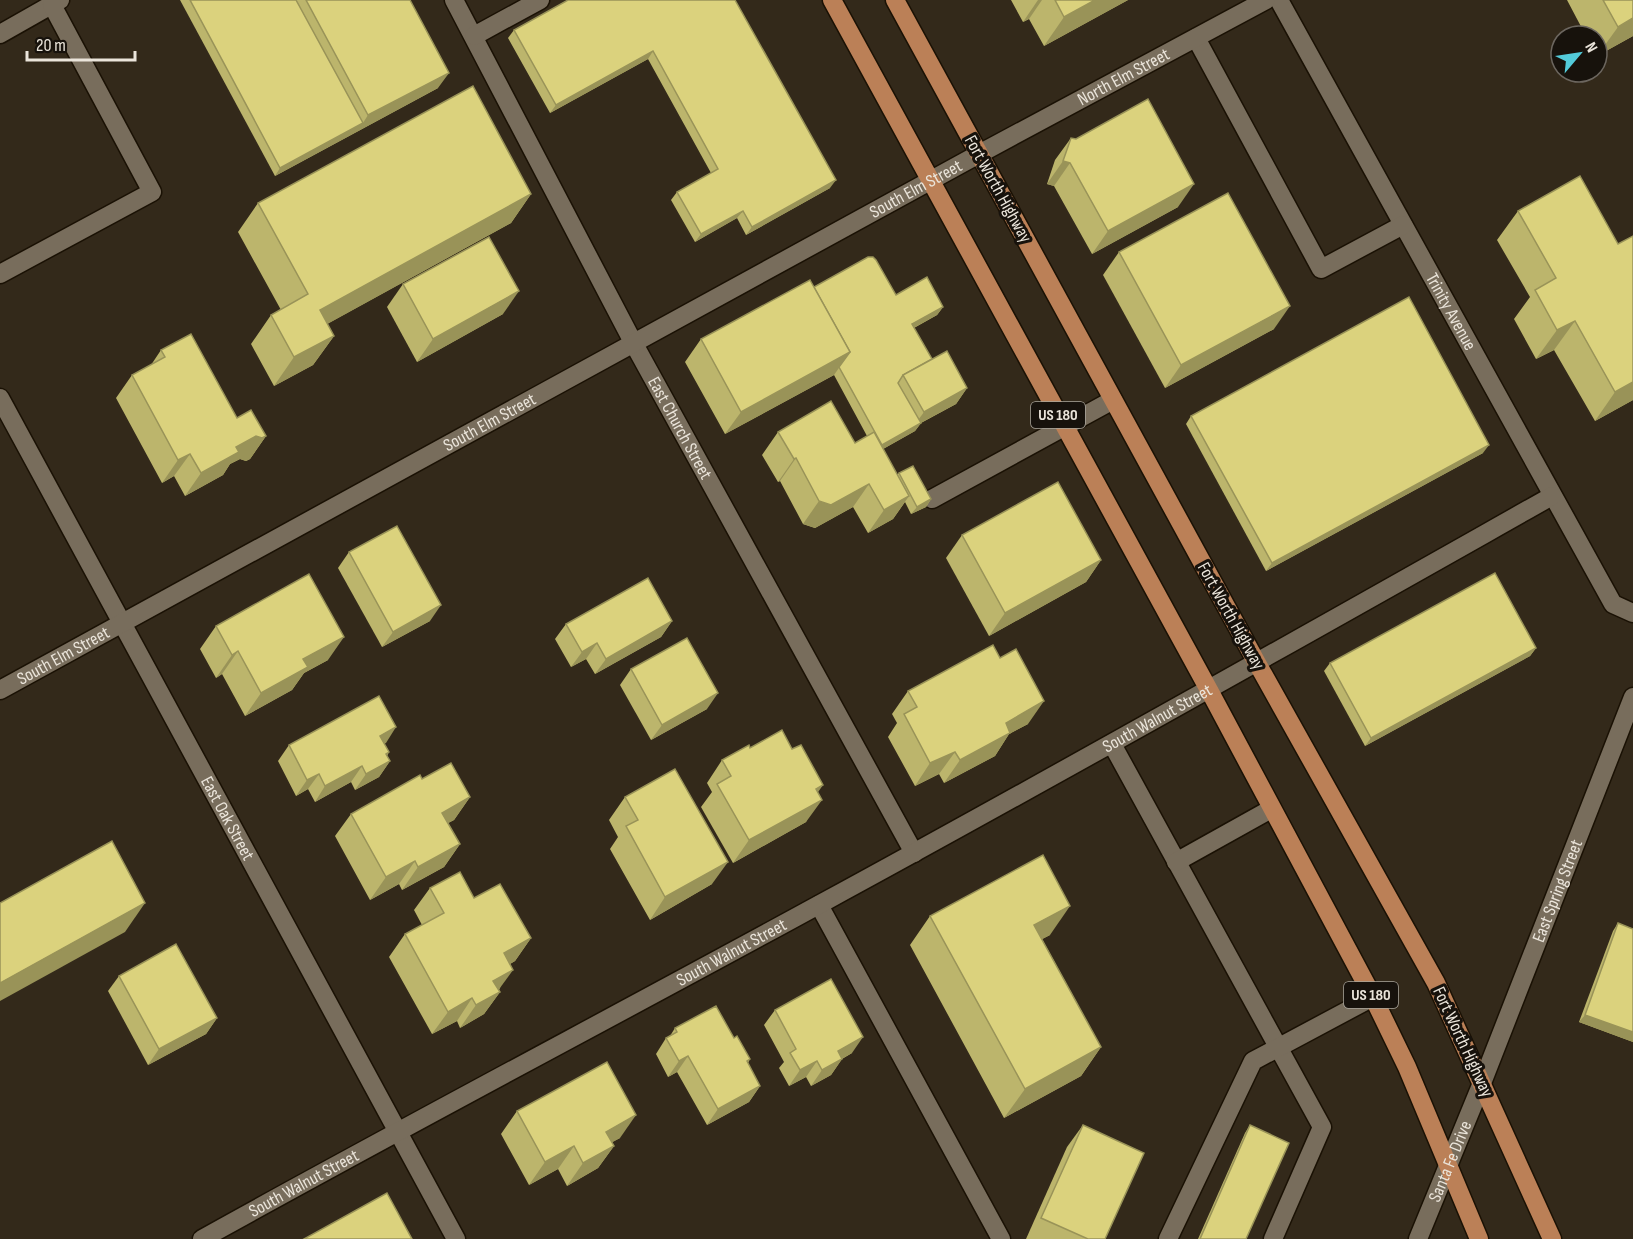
<svg xmlns="http://www.w3.org/2000/svg" width="1633" height="1239" viewBox="0 0 1633 1239" font-family="'Sofia Sans Condensed',sans-serif">
  <rect width="100%" height="100%" fill="#33291a"/>
  <g fill="none" stroke-linecap="round" stroke-linejoin="round">
    <g stroke="#1a1104" stroke-width="21">
      <g id="minor">
        <path id="s1" d="M454 0 634 344 914 853"/>
        <path id="s2" d="M1279 0 1613 604 1633 613"/>
        <path d="M0 34 60 0"/>
        <path d="M474 36 540 0"/>
        <path d="M1196 38 1321 269 1403 225"/>
        <path d="M0 274 152 192 52 5"/>
        <path id="s3" d="M0 398 456 1239"/>
        <path d="M932 499 1113 400"/>
        <path id="s4" d="M0 690 979 154 1266 0"/>
        <path d="M1112 744 1322 1127 1273 1239"/>
        <path d="M1176 862 1271 809"/>
        <path d="M819 905 1001 1239"/>
        <path id="s5" d="M202 1239C407 1125 615 1016 822 903 1067 770 1309 633 1552 496"/>
        <path d="M1168 1239 1253 1061 1373 997"/>
        <path id="s6" d="M1418 1239 1482 1083 1633 697"/>
      </g>
    </g>
    <g stroke="#1a1104" stroke-width="21">
      <g id="major">
        <path d="M832 0 1209 690 1373 997 1407 1067 1479 1239"/>
        <path d="M895 0 1257 663 1436 983 1552 1239"/>
      </g>
    </g>
    <use href="#minor" stroke="#786d5c" stroke-width="18"/>
    <use href="#major" stroke="#bb8057" stroke-width="18"/>
  </g>
  <g fill="#bcb56c">
    <path d="M180 0H410L438 88 275 176Z"/>
    <path d="M735 0 830 188 746 235 737 218 695 242 671 200 677 192 711 173 648 59 550 113 508 38 514 30Z"/>
    <path d="M1011 0H1128L1044 46 1029 19 1023 22Z"/>
    <path d="M1567 0H1633V36L1597 56V36H1586Z"/>
    <path d="M1071 138 1178 207 1092 254 1054 186 1047 184 1055 160Z"/>
    <path d="M531 194 511 223 327 324 334 336 313 365 274 386 251 344 271 315 281 310 238 232 258 203Z"/>
    <path d="M1518 211 1618 244 1633 236V400L1595 421 1554 350 1536 359 1514 319 1530 297 1497 240Z"/>
    <path d="M1119 252 1274 329 1165 388 1103 275Z"/>
    <path d="M403 284 503 314 417 362 387 307Z"/>
    <path d="M814 287 896 295 943 307 937 315 914 328 932 359 967 388 956 404 921 423 915 431 883 449 897 475 899 473 931 499 926 507 911 514 905 502 893 519 868 533 853 507 815 528 803 524 780 481 778 482 762 455 778 432 855 443 867 436 834 375 725 434 685 362 701 339Z"/>
    <path d="M161 350 237 418 266 436 250 459 246 461 240 459 230 464 223 475 185 496 174 476 162 483 116 398 132 375 151 365Z"/>
    <path d="M1191 416 1483 453 1266 571 1186 424Z"/>
    <path d="M962 535 1101 560 1086 582 989 636 946 558Z"/>
    <path d="M349 552 430 621 382 647 338 568Z"/>
    <path d="M672 621 661 637 595 674 586 659 571 667 555 639 566 624Z"/>
    <path d="M216 626 328 660 304 673 292 690 245 716 222 674 216 678 200 649Z"/>
    <path d="M1536 648 1530 656 1365 746 1324 671 1330 663Z"/>
    <path d="M631 669 707 709 651 740 620 685Z"/>
    <path d="M908 691 1028 724 1009 734 995 756 944 783 939 774 915 786 888 737 897 723 892 714Z"/>
    <path d="M384 743 389 752 387 756 390 761 379 777 355 790 351 782 315 802 308 789 296 796 278 761 289 745 386 743Z"/>
    <path d="M750 748 818 793 806 822 733 863 701 807 712 792 707 783 722 760Z"/>
    <path d="M422 779 470 797 454 820 448 823 460 844 444 867 402 890 399 884 370 900 335 836 351 814Z"/>
    <path d="M625 797 712 884 650 920 610 849 618 837 609 820Z"/>
    <path d="M430 888 474 898 531 938 515 961 510 964 499 990 500 992 484 1014 460 1028 457 1021 432 1034 389 957 405 934 422 925 414 910Z"/>
    <path d="M930 916 1050 935 1042 939 1101 1047 1081 1076 1004 1118 910 945Z"/>
    <path d="M1618 923 1633 929V1042L1579 1022 1613 931Z"/>
    <path d="M119 976 217 1018 206 1034 148 1065 108 991Z"/>
    <path d="M775 1010 852 1053 842 1059 831 1075 811 1086 806 1077 789 1086 779 1068 784 1062 764 1025Z"/>
    <path d="M675 1028 734 1038 750 1059 748 1063 760 1086 749 1102 707 1125 677 1072 668 1077 656 1054 666 1038 670 1036Z"/>
    <path d="M517 1111 620 1138 612 1142 614 1146 598 1168 567 1186 558 1169 529 1185 501 1134Z"/>
    <path d="M1083 1125 1105 1239H1026L1067 1147Z"/>
    <path d="M1250 1125 1246 1239H1198L1245 1133Z"/>
  </g>
  <g fill="#999358">
    <path d="M1038 0H1042L1029 19 1023 22Z"/>
    <path d="M1095 0H1128L1044 46 1064 17Z"/>
    <path d="M1633 18V36L1597 56 1618 27Z"/>
    <path d="M653 51 648 59 550 113 556 105Z"/>
    <path d="M449 73 438 88 275 176 280 168 363 123 368 115Z"/>
    <path d="M1063 161 1070 163 1054 186 1047 184Z"/>
    <path d="M836 180 830 188 746 235 752 227Z"/>
    <path d="M1194 184 1178 207 1092 254 1108 231Z"/>
    <path d="M531 194 511 223 300 339 320 310Z"/>
    <path d="M743 211 737 218 695 242 701 234Z"/>
    <path d="M519 291 503 314 417 362 433 339Z"/>
    <path d="M1290 306 1274 329 1165 388 1181 365Z"/>
    <path d="M943 307 937 315 906 332 912 324Z"/>
    <path d="M1575 321 1554 350 1536 359 1557 330Z"/>
    <path d="M334 336 313 365 274 386 294 357Z"/>
    <path d="M850 352 834 375 725 434 741 412Z"/>
    <path d="M1633 382V400L1595 421 1615 392Z"/>
    <path d="M967 388 956 404 913 427 924 412Z"/>
    <path d="M921 423 915 431 876 453 882 445Z"/>
    <path d="M256 436H266L250 459 246 461 240 459 230 464 223 475 185 496 201 473 236 447Z"/>
    <path d="M1489 445 1483 453 1266 571 1272 563Z"/>
    <path d="M190 454 174 476 162 483 178 460Z"/>
    <path d="M796 458 780 481 778 482 794 459Z"/>
    <path d="M869 484 853 507 815 528 803 524 819 501Z"/>
    <path d="M909 496 893 519 868 533 884 510Z"/>
    <path d="M931 499 926 507 911 514 917 507Z"/>
    <path d="M1101 560 1086 582 989 636 1005 613Z"/>
    <path d="M441 605 430 621 382 647 393 632Z"/>
    <path d="M672 621 661 637 595 674 606 659Z"/>
    <path d="M344 637 328 660 304 673 292 690 245 716 261 693 303 659Z"/>
    <path d="M597 643 586 659 571 667 582 652Z"/>
    <path d="M1536 648 1530 656 1365 746 1371 738Z"/>
    <path d="M238 651 222 674 216 678 232 655Z"/>
    <path d="M718 693 707 709 651 740 662 725Z"/>
    <path d="M1044 701 1028 724 1009 734 995 756 944 783 960 760 1006 723Z"/>
    <path d="M396 727 386 743 369 752 380 736Z"/>
    <path d="M389 752 379 767 390 761 379 777 355 790 366 774 386 754Z"/>
    <path d="M955 752 939 774 915 786 930 763Z"/>
    <path d="M362 766 351 782 315 802 325 786Z"/>
    <path d="M319 774 308 789 296 796 307 780Z"/>
    <path d="M823 785 807 808 822 800 806 822 733 863 749 840 816 789Z"/>
    <path d="M470 797 454 820 426 835 442 813Z"/>
    <path d="M460 844 444 867 402 890 418 867Z"/>
    <path d="M415 861 399 884 370 900 386 877Z"/>
    <path d="M728 862 712 884 650 920 665 897Z"/>
    <path d="M145 903 125 932 0 1001V983Z"/>
    <path d="M1070 906 1050 935 1014 954 1034 925Z"/>
    <path d="M531 938 515 961 488 976 504 953Z"/>
    <path d="M513 970 497 992 493 981Z"/>
    <path d="M500 992 484 1014 460 1028 476 1005Z"/>
    <path d="M472 998 457 1021 432 1034 448 1012Z"/>
    <path d="M1585 1015 1633 1032V1042L1579 1022Z"/>
    <path d="M217 1018 206 1034 148 1065 159 1049Z"/>
    <path d="M863 1037 852 1053 827 1067 838 1051Z"/>
    <path d="M1101 1047 1081 1076 1004 1118 1025 1089Z"/>
    <path d="M688 1056 677 1072 668 1077 679 1061Z"/>
    <path d="M842 1059 831 1075 811 1086 822 1070Z"/>
    <path d="M817 1061 806 1077 789 1086 800 1070Z"/>
    <path d="M760 1086 749 1102 707 1125 718 1109Z"/>
    <path d="M636 1115 620 1138 591 1154 606 1132Z"/>
    <path d="M574 1146 558 1169 529 1185 545 1162Z"/>
    <path d="M614 1146 598 1168 567 1186 583 1163Z"/>
  </g>
  <g fill="#dbd27d" stroke="#999358" stroke-width="1.5">
    <path d="M190 0H296L363 123 280 168Z"/>
    <path d="M306 0H410L449 73 368 115Z"/>
    <path d="M568 0H735L836 180 752 227 743 211 701 234 677 192 718 169 653 51 556 105 514 30Z"/>
    <path d="M1055 0H1095L1064 17Z"/>
    <path d="M1603 0H1633V18L1618 27Z"/>
    <path d="M473 86 531 194 320 310 334 336 294 357 271 315 308 294 258 203Z"/>
    <path d="M1148 99 1194 184 1108 231 1070 163 1063 161 1071 138 1076 139Z"/>
    <path d="M1580 176 1618 244 1633 236V382L1615 392 1575 321 1557 330 1535 290 1556 278 1518 211Z"/>
    <path d="M1228 193 1290 306 1181 365 1119 252Z"/>
    <path d="M489 237 519 291 433 339 403 284Z"/>
    <path d="M868 257H873L876 260 896 295 927 277 943 307 912 324 932 359 903 375 898 383 921 423 882 445 839 367 850 352 814 287Z"/>
    <path d="M810 280 850 352 741 412 701 339Z"/>
    <path d="M1409 297 1489 445 1272 563 1191 416Z"/>
    <path d="M191 334 237 418 251 410 266 436 262 438 256 436 236 447 239 452 201 473 190 454 178 460 132 375 165 357 161 350Z"/>
    <path d="M947 351 967 388 924 412 903 375Z"/>
    <path d="M831 401 855 443 874 432 909 496 884 510 869 484 831 505 819 501 796 458 794 459 778 432Z"/>
    <path d="M913 466 931 499 917 507 899 473Z"/>
    <path d="M1058 482 1101 560 1005 613 962 535Z"/>
    <path d="M397 526 441 605 393 632 349 552Z"/>
    <path d="M1495 573 1536 648 1371 738 1330 663Z"/>
    <path d="M309 574 344 637 303 659 308 667 261 693 238 651 232 655 216 626Z"/>
    <path d="M648 578 672 621 606 659 597 643 582 652 566 624Z"/>
    <path d="M687 638 718 693 662 725 631 669Z"/>
    <path d="M993 645 1000 658 1016 649 1044 701 1006 723 1010 733 960 760 955 752 930 763 904 714 917 707 908 691Z"/>
    <path d="M379 696 396 727 380 736 389 752 386 754 390 761 366 774 362 766 325 786 319 774 307 780 289 745Z"/>
    <path d="M782 730 792 749 801 745 823 785 816 789 822 800 749 840 717 784 731 776 722 760 749 745 750 748Z"/>
    <path d="M451 763 470 797 442 813 460 844 418 867 415 861 386 877 351 814 420 775 422 779Z"/>
    <path d="M675 769 728 862 665 897 626 826 638 820 625 797Z"/>
    <path d="M112 841 145 903 0 983V903Z"/>
    <path d="M1043 855 1070 906 1034 925 1101 1047 1025 1089 930 916Z"/>
    <path d="M460 872 474 898 500 884 531 938 504 953 513 970 493 981 500 992 476 1005 472 998 448 1012 405 934 444 913 430 888Z"/>
    <path d="M1618 923 1633 929V1032L1585 1015Z"/>
    <path d="M176 944 217 1018 159 1049 119 976Z"/>
    <path d="M831 979 863 1037 838 1051 842 1059 822 1070 817 1061 800 1070 790 1053 796 1049 775 1010Z"/>
    <path d="M716 1006 734 1038 737 1036 750 1059 747 1061 760 1086 718 1109 688 1056 679 1061 666 1038 677 1032 675 1028Z"/>
    <path d="M607 1062 636 1115 606 1132 614 1146 583 1163 574 1146 545 1162 517 1111Z"/>
    <path d="M1083 1125 1144 1153 1105 1239H1088L1041 1218Z"/>
    <path d="M1250 1125 1289 1143 1246 1239H1200Z"/>
    <path d="M387 1193 412 1239H304Z"/>
  </g>
  <g text-anchor="middle" dominant-baseline="central" stroke-width="6" stroke-linejoin="round" paint-order="stroke">
    <g fill="#17120c" stroke="#aba69d" stroke-width="1.5">
      <rect x="1031" y="402" width="54" height="26" rx="4.5"/>
      <rect x="1344" y="982" width="54" height="26" rx="4.5"/>
    </g>
    <g font-size="16" font-weight="bold" fill="#ebe5db">
      <text x="1058" y="415">US 180</text>
      <text x="1371" y="995">US 180</text>
    </g>
    <g font-size="18" fill="#ebe5db" stroke="#17120c">
      <text stroke="none"><textPath href="#s4" startOffset="1280">North Elm Street</textPath></text>
      <text stroke="none"><textPath href="#s4" startOffset="1044">South Elm Street</textPath></text>
      <text transform="translate(998 189) rotate(61)">Fort Worth Highway</text>
      <text stroke="none"><textPath href="#s2" startOffset="356">Trinity Avenue</textPath></text>
      <text stroke="none"><textPath href="#s4" startOffset="558">South Elm Street</textPath></text>
      <text stroke="none"><textPath href="#s1" startOffset="484">East Church Street</textPath></text>
      <text transform="translate(1231 616) rotate(61)">Fort Worth Highway</text>
      <text stroke="none"><textPath href="#s4" startOffset="72">South Elm Street</textPath></text>
      <text stroke="none"><textPath href="#s5" startOffset="1088">South Walnut Street</textPath></text>
      <text stroke="none"><textPath href="#s3" startOffset="478">East Oak Street</textPath></text>
      <text stroke="none"><textPath href="#s6" startOffset="375">East Spring Street</textPath></text>
      <text stroke="none"><textPath href="#s5" startOffset="602">South Walnut Street</textPath></text>
      <text transform="translate(1463 1042) rotate(65)">Fort Worth Highway</text>
      <text stroke="none"><textPath href="#s6" startOffset="84">Santa Fe Drive</textPath></text>
      <text stroke="none"><textPath href="#s5" startOffset="116">South Walnut Street</textPath></text>
    </g>
  </g>
  <g transform="translate(1579 54) rotate(61)"><circle r="28" fill="#17120c" stroke="#6c665f" stroke-width="1.5"/>
  <path d="M0-4.5L10 22L0 15L-10 22Z" fill="#53cbda"/>
  <text y="-9" font-size="16" font-weight="bold" text-anchor="middle" fill="#ebe5db">N</text>
  </g>
  <path d="M27 51v9h108v-9" fill="none" stroke="#ebe5db" stroke-width="3"/>
  <text x="36" y="51" font-size="18" fill="#ebe5db" stroke="#17120c" stroke-width="4.5" paint-order="stroke">20 m</text>
</svg>
